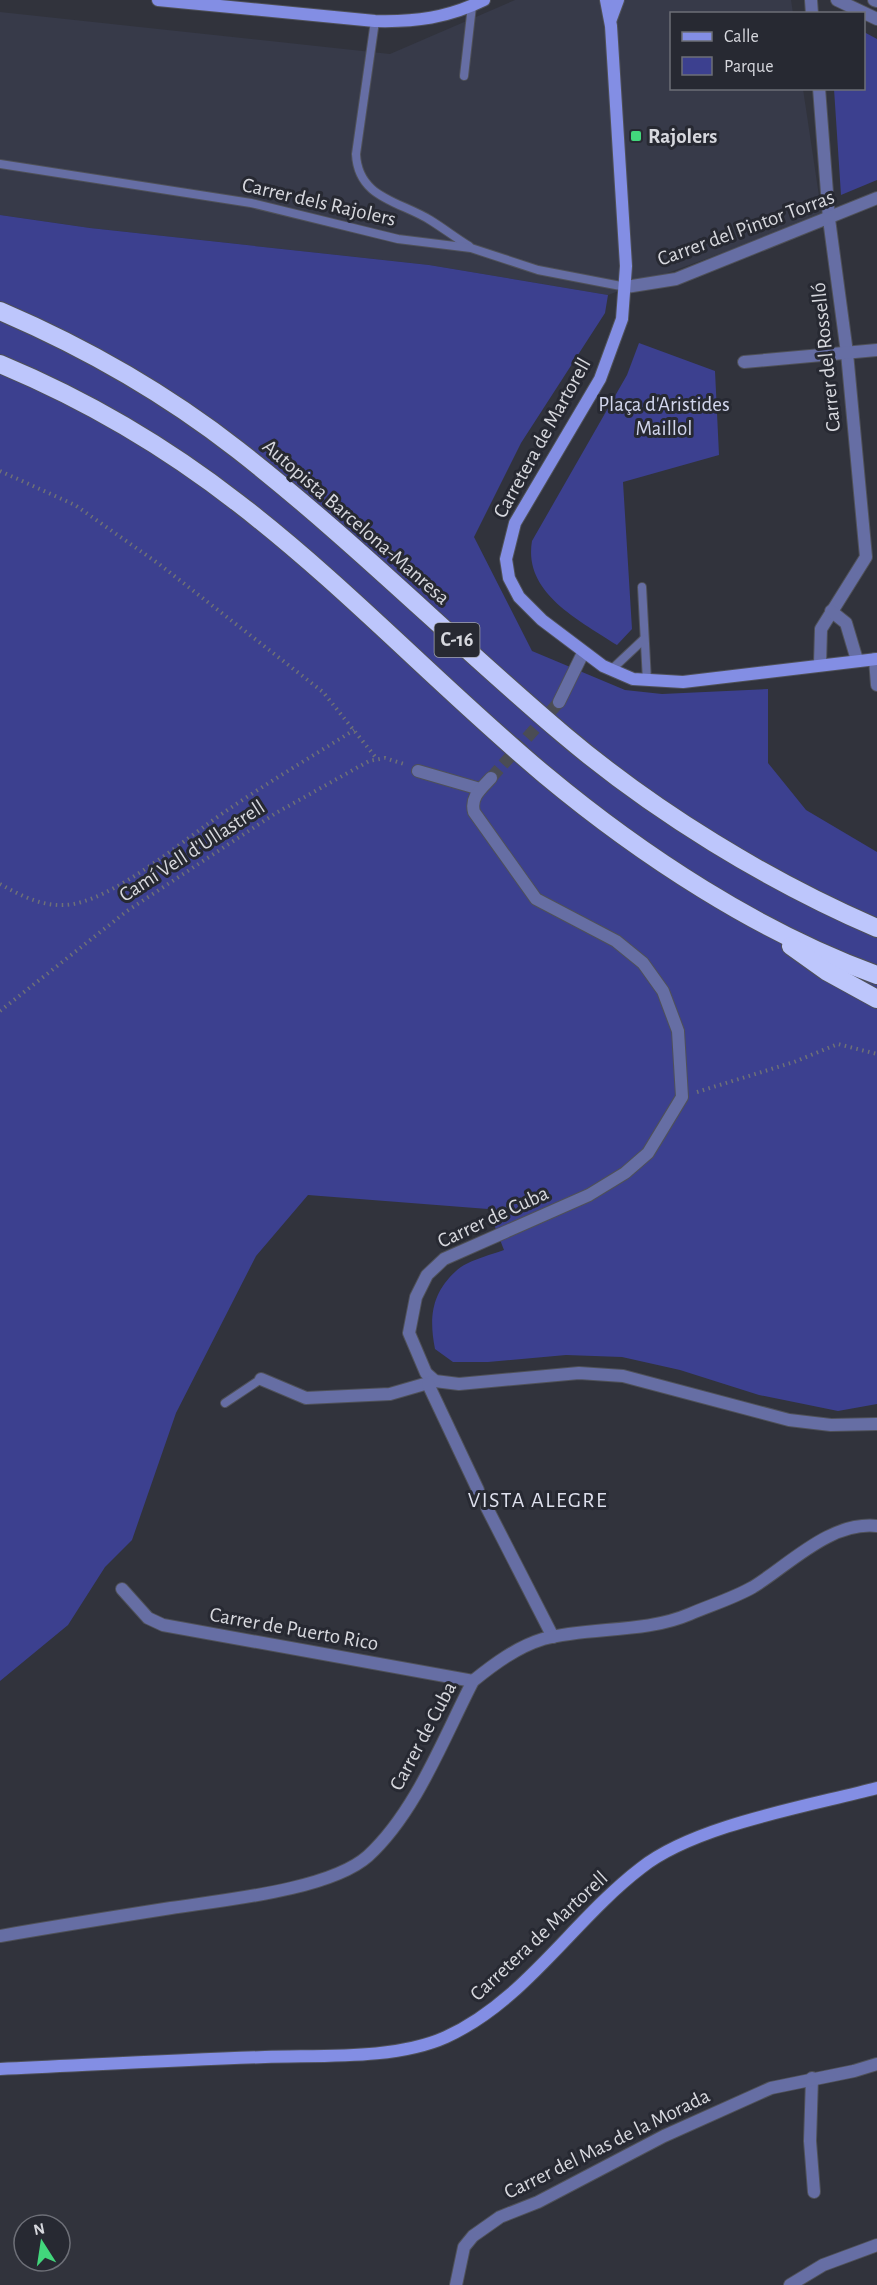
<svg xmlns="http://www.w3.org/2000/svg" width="877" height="2285" viewBox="0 0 877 2285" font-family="'Alegreya Sans',sans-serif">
  <rect width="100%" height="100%" fill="#31333c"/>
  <path fill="#373a49" d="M515 0H791L793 13 672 14V88L803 89 822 216 608 295 429 265 90 228 0 215V12L390 54Z"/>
  <g fill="#3c408f">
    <path d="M864 32 877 39V180L841 195 834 89 864 88Z"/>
    <path d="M0 215 90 228 429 265 608 295 605 313 521 443 474 537 532 651 625 690 662 694 768 689V763L806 810 877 852V1404L838 1411 759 1395 680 1370 622 1357 566 1355 488 1362H453L435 1349C429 1318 431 1294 456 1271 466 1261 490 1255 504 1250L488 1209 308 1195 256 1256 176 1413 132 1540 105 1567 68 1625 0 1681Z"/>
    <path d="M639 343 715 371 719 455 623 482 632 629 617 645C579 620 523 593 532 541L627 375Z"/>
  </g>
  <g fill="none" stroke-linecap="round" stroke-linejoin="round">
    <path stroke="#4a4c54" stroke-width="12" stroke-dasharray="12 6" stroke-linecap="butt" d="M491 778 559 702"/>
    <g stroke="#4f5159" stroke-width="10">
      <g id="lane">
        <path d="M375 21 356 154C358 198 399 201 430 220 443 228 456 238 469 246"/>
        <path d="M464 76 472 6"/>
        <path d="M0 164 251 203 398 239 471 248 538 270 626 287"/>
        <path d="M642 587 647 681"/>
        <path d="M611 670 644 639"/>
        <path d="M225 1403 261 1379"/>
      </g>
    </g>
    <g stroke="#4f5159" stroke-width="14">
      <g id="street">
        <path d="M811 0 812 14"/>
        <path d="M837 0 877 19"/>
        <path d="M874 0 877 1"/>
        <path d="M819 88 829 219 847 353 866 557 821 629 820 664"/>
        <path d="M626 287 676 279 877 198"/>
        <path d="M744 362 877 350"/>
        <path d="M831 611 846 623 857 660"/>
        <path d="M875 659 877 685"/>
        <path d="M559 702 583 653"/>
        <path d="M418 771 480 789"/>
        <path d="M491 778C481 789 470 797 474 812L536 899 616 941 643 963 663 991 678 1031 682 1097 648 1153 625 1173 589 1195 444 1259 427 1275 416 1297 409 1333 426 1373 435 1381 459 1384 579 1373 623 1376 789 1420 831 1425 877 1424"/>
        <path d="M261 1379 306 1398 390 1394 435 1381"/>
        <path d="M428 1384 478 1490"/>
        <path d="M487 1508 553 1637"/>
        <path d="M122 1589 148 1618 163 1625 473 1681"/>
        <path d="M0 1936C57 1926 114 1917 171 1908 223 1900 330 1890 368 1856 416 1812 443 1739 473 1681 494 1664 517 1647 543 1639 591 1626 643 1634 690 1614 711 1605 734 1598 753 1587 789 1565 830 1521 877 1526"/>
        <path d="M812 2078 810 2141 814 2192"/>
        <path d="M456 2285 464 2247 473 2236 500 2217 538 2202 664 2136 771 2088 854 2071 877 2064"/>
        <path d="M790 2285 823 2265 877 2245"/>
      </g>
    </g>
    <g stroke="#4f5159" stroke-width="14">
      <g id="secondary">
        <path d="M158 0 375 21C415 22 448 18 484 0"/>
        <path d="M606 0 611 26 626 266 622 319 600 379 515 523 506 559 509 578 519 597 542 620 603 666 633 679 683 682 877 659"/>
        <path d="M611 19 618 0"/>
        <path d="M0 2069C88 2065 176 2060 265 2057 320 2055 395 2060 446 2037 525 2001 573 1920 641 1868 695 1825 809 1806 877 1788"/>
      </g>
    </g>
    <g stroke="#4f5159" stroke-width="20">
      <g id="highway">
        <path d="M0 311C84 347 165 393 238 450 352 539 454 642 564 735 655 812 768 881 877 928"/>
        <path d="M0 364C84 399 166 447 238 503 346 586 440 687 545 775 641 855 760 933 877 975"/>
        <path d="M791 946 826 971 877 999"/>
      </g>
    </g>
    <g stroke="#6e7077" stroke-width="4" stroke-dasharray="1.5 4.5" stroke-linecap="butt">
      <path d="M0 471 75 505 159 564 323 692 377 759"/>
      <path d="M0 884C20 895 40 906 64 905 110 904 187 837 226 811 267 783 311 757 354 730"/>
      <path d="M0 1011 127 911 276 813 369 761 385 758 407 765"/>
      <path d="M697 1092 794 1062 838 1044 877 1054"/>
    </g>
    <use href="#lane" stroke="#666ea4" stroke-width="8"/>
    <use href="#street" stroke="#666ea4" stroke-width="12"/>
    <use href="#secondary" stroke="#838ee4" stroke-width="12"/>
    <use href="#highway" stroke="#bdc6fc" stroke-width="18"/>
  </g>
  <rect fill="#42d77c" stroke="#272932" stroke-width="2" x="630" y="130" width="12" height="12" rx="3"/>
  <g text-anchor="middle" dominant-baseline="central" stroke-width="6" stroke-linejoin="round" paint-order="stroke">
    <rect fill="#272932" stroke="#a2a4aa" stroke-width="1.5" x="434.5" y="623" width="45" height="34" rx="4.5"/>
    <g font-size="20" font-weight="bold" fill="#d7d8de">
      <text x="457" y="640">C-16</text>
    </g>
    <g font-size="21" font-weight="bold" fill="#d7d8de" stroke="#272932" text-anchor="start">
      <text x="648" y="136">Rajolers</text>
    </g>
    <g font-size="21" fill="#d7d8de" stroke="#272932">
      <text transform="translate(319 202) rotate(13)">Carrer dels Rajolers</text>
      <text transform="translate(746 228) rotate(-20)">Carrer del Pintor Torras</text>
      <text transform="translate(826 357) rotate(-96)">Carrer del Rosselló</text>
      <text transform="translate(542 438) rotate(-61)">Carretera de Martorell</text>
      <text transform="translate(356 522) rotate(41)">Autopista Barcelona-Manresa</text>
      <text transform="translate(192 851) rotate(-33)">Camí Vell d'Ullastrell</text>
      <text transform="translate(493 1217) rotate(-25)">Carrer de Cuba</text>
      <text transform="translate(294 1629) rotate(10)">Carrer de Puerto Rico</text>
      <text transform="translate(423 1736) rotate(-62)">Carrer de Cuba</text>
      <text transform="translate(539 1936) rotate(-43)">Carretera de Martorell</text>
      <text transform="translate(607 2144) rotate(-26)">Carrer del Mas de la Morada</text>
    </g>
    <g font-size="21" fill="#d2d6ed" stroke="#272932">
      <text x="664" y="404">Plaça d'Aristides<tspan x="664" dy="24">Maillol</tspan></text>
    </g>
    <g font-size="22" letter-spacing="1.5" fill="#dddfec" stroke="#272932">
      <text x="538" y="1500">VISTA ALEGRE</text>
    </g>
  </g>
  <rect x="670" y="12" width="195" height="78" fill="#272932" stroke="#6d6f77" stroke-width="1.5"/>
  <rect x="682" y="32" width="30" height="9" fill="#838ee4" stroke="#6d6f77" stroke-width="1.5"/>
  <text x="724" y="42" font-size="18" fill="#d7d8de">Calle</text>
  <rect x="682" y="57" width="30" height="18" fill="#3c408f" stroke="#6d6f77" stroke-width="1.5"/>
  <text x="724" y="72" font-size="18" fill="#d7d8de">Parque</text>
  <g transform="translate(42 2243) rotate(348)"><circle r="28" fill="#272932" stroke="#6d6f77" stroke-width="1.5"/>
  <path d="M0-4.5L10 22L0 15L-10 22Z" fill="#42d77c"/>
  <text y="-9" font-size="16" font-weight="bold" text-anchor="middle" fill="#d7d8de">N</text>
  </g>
</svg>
